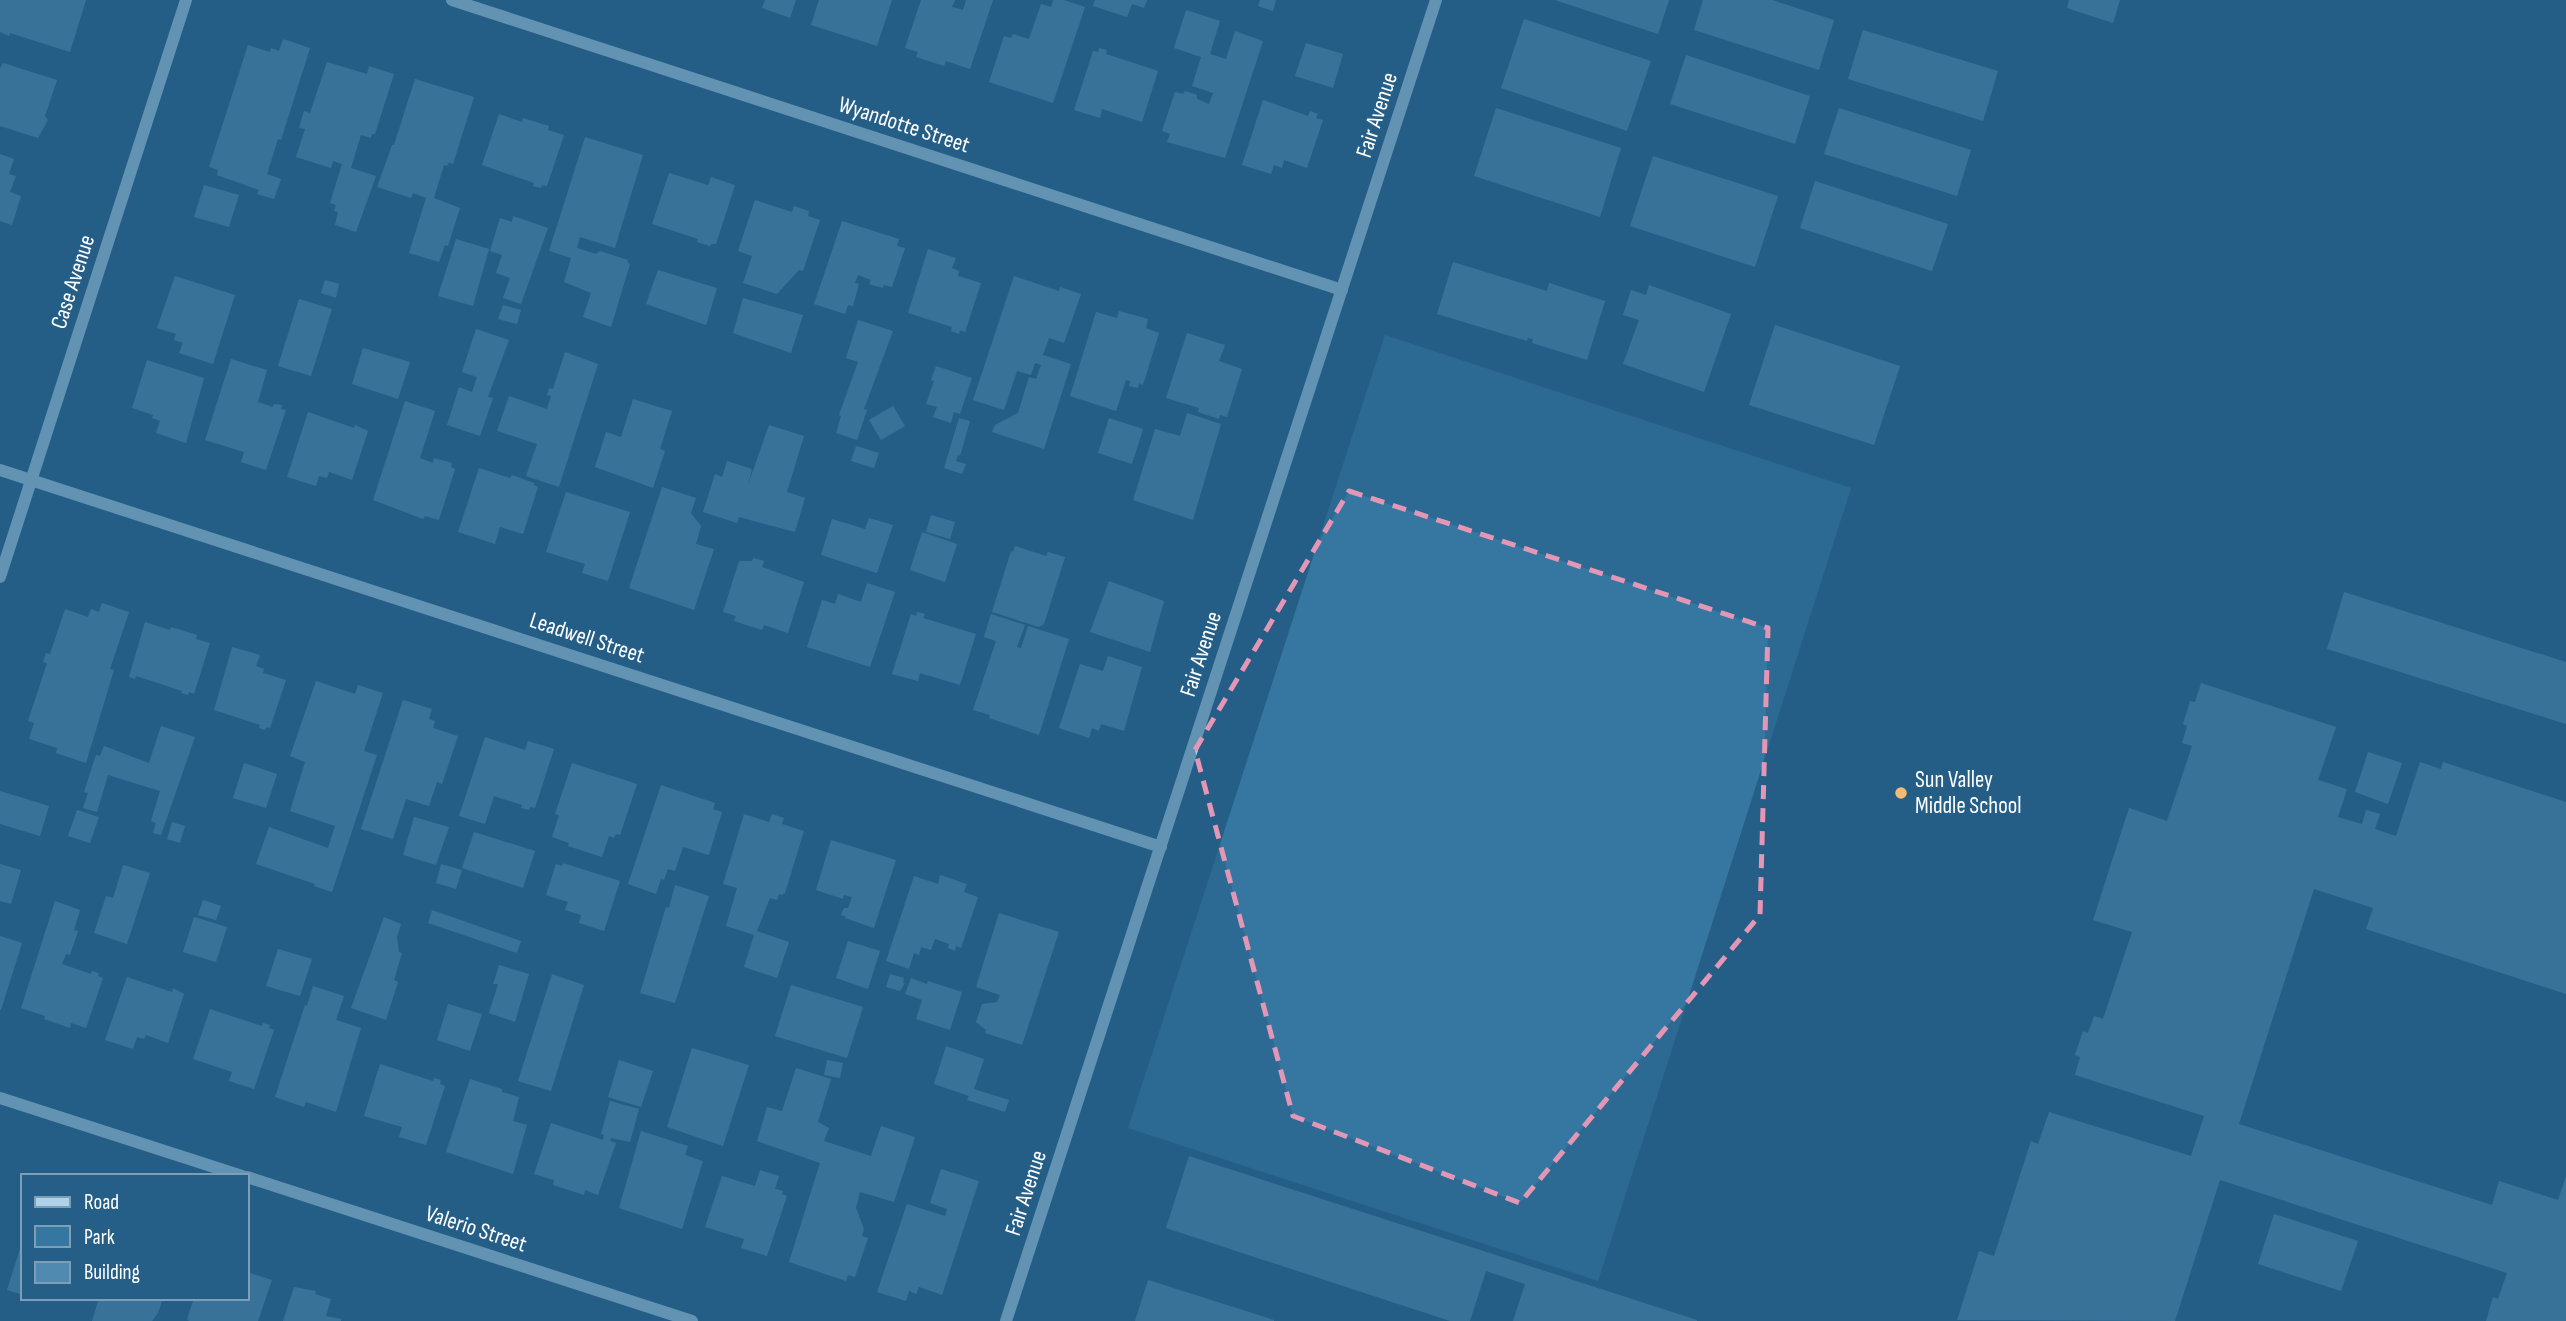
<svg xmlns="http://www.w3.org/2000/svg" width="2566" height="1321" viewBox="0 0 2566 1321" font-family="'Sofia Sans Condensed',sans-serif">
  <rect width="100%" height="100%" fill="#255e86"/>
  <path fill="#3677a2" d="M1385 335 1851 488 1598 1281 1128 1128Z"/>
  <g fill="#518ab0">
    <path d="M0 0H86L70 52 10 33 9 36 0 32Z"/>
    <path d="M765 0H796L790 18 762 8Z"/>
    <path d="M819 0H892L877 46 811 25Z"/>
    <path d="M921 0H955L952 7 963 10 966 0H993L970 69 946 61 944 66 916 57 918 52 905 48Z"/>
    <path d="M1053 0H1064L1085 7 1053 103 989 82 1004 36 1011 38 1013 34 1029 39 1041 4 1051 7Z"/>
    <path d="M1095 0H1147L1144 8 1132 4 1127 17 1093 6Z"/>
    <path d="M1260 0H1276L1273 11 1258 6Z"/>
    <path d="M1555 0H1669L1658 34Z"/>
    <path d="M1703 0H1772L1834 20 1819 70 1694 30Z"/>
    <path d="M2069 0H2120L2113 23 2067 8Z"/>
    <path d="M1186 10 1220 21 1210 54 1226 59 1235 31 1263 41 1225 158 1167 142 1170 134 1162 131 1175 92 1183 94 1185 91 1197 95V99L1209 104 1213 93 1192 86 1201 57 1174 48Z"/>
    <path d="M1524 19 1651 61 1627 131 1501 88Z"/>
    <path d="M1863 30 1998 71 1983 121 1848 79Z"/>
    <path d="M283 39 310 48 281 140 278 139 267 174 281 179 274 199 257 194 259 190 217 175 218 170 209 167 248 45 270 52 271 48 279 51Z"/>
    <path d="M1306 43 1343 54 1333 88 1295 76Z"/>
    <path d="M1099 48 1107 50 1106 54 1158 71 1142 122 1102 109 1100 118 1074 110 1093 51 1098 52Z"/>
    <path d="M1686 55 1810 96 1795 144 1670 104Z"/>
    <path d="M327 62 367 74 369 66 394 74 375 134H372L371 138 361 135 351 168 376 176 356 232 335 225 338 212 334 211 336 205 330 203 342 164 333 161 331 168 296 157 305 129 299 128 304 111 310 113Z"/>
    <path d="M3 63 57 80 45 116 48 120 38 138 0 126V68Z"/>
    <path d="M415 79 474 97 453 164 449 162 447 166 444 165 434 198 460 208 448 246 445 245 439 262 409 253 426 198 413 193 411 198 377 187 392 145H394Z"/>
    <path d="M1263 100 1308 116 1310 111 1318 114 1316 118 1323 120 1307 168 1284 160 1282 168 1274 165 1271 174 1242 165Z"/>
    <path d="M1496 108 1621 148 1600 217 1474 176Z"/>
    <path d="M1839 108 1971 150 1957 196 1824 154Z"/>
    <path d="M499 114 522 122 523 118 549 126 548 130 564 135 547 186 542 185 541 188 533 186 534 183 482 165Z"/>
    <path d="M585 137 643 155 615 248 580 237 577 248 596 254 600 251 628 260 627 262 630 264 611 327 583 317 591 293 564 282 571 258 549 251Z"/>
    <path d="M0 154 14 159 9 174 16 176 10 192 21 196 12 225 0 221Z"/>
    <path d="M1653 156 1778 196 1755 267 1630 226Z"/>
    <path d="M669 173 708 185 711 177 735 185 716 244H711L710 246 697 242 698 239 652 224Z"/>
    <path d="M1815 181 1948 224 1932 271 1800 228Z"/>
    <path d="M204 185 239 195 229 227 194 217Z"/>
    <path d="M755 200 792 212 794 206 809 211 808 216 820 220 803 271 799 270 777 294 743 283 752 256 738 251Z"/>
    <path d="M513 216 548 228 521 304 503 298 510 278 496 273 502 255 490 251 500 218 512 222Z"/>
    <path d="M842 221 899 239 897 246 905 248 892 287 884 285 883 288 869 284 871 280 858 275 855 283 859 284 853 306 848 305 845 314 814 304Z"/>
    <path d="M456 239 489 249 473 306 438 296Z"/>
    <path d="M928 249 956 258 952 268 959 271 958 276 981 283 965 332 960 330 959 334 951 331 952 327 908 313Z"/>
    <path d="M1453 262 1547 291 1549 283 1605 301 1587 360 1532 343 1533 339 1528 338 1527 341 1437 314Z"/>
    <path d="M658 270 717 288 706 325 646 304Z"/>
    <path d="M175 276 235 295 213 364 179 353 183 343 174 340 176 334 157 328Z"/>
    <path d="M1014 276 1059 291 1060 287 1081 294 1064 343 1049 338 1043 355 1071 364 1044 449 992 432 995 425 1018 413 1029 377 1036 379 1041 365 1035 363 1031 375 1017 371 1004 410 973 400Z"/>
    <path d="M325 280 339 284 336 298 321 293Z"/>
    <path d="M1649 285 1731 314 1704 392 1623 364 1639 320 1623 315 1631 290 1646 295Z"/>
    <path d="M743 298 803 315 791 353 733 333Z"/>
    <path d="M299 299 332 309 311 376 278 366Z"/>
    <path d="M503 305 521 310 517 324 498 319Z"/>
    <path d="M1119 311 1148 319 1146 328 1159 333 1143 385 1139 383 1138 388 1129 386 1130 381 1126 380 1116 411 1070 396 1096 312 1117 318Z"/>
    <path d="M858 320 893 331 864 409 867 410 857 440 836 433 841 416 839 415 858 362 846 358Z"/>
    <path d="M1775 325 1900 366 1874 445 1749 405Z"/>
    <path d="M476 329 509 340 488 397 493 398 480 436 447 425 459 387 472 392 477 377 462 372Z"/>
    <path d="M1187 333 1225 345 1219 361 1242 369 1227 417 1220 415 1219 419 1198 412 1199 408 1166 398Z"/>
    <path d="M363 348 410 362 398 399 352 384Z"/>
    <path d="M565 352 598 364 559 487 526 476 537 444 497 431 509 396 547 409 551 396 547 395 549 388 553 389Z"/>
    <path d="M231 359 267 370 258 402 273 407 274 404 282 405 281 409 286 410 266 470 241 462 244 452 205 440Z"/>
    <path d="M147 360 204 378 186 443 156 433 160 421 152 418 153 415 132 408Z"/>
    <path d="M936 366 972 378 960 414 954 412 951 423 933 417 937 407 926 404 934 381 931 380Z"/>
    <path d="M633 399 672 411 660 449 665 451 653 488 595 467 606 432 621 437Z"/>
    <path d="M405 401 435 411 420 458 433 463 434 458 452 463 451 467 455 469 439 520 425 516 423 519 373 500Z"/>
    <path d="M893 406 905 426 881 440 869 420Z"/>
    <path d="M308 412 354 428 355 425 368 431 352 480 329 472 327 478 319 476 316 486 287 477Z"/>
    <path d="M1187 413 1221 424 1193 520 1133 500 1155 429 1180 436Z"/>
    <path d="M959 418 970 421 960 456 958 455 956 461 966 464 962 474 944 468Z"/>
    <path d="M1109 418 1143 429 1132 464 1098 453Z"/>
    <path d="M769 425 804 436 787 492 805 498 795 532 739 517 737 523 703 512 715 474 722 477 727 461 752 469 748 485Z"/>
    <path d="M856 446 879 453 874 468 851 461Z"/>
    <path d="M479 468 510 478 512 475 534 483V485L538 487 523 534 500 527 495 544 458 532Z"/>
    <path d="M662 487 696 498 691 513 701 526 696 544 714 549 694 610 629 588Z"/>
    <path d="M566 492 630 512 608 581 582 573 585 564 546 552Z"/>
    <path d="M931 515 955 522 950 539 926 532Z"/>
    <path d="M869 518 893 525 877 573 821 555 832 519 865 529Z"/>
    <path d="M922 532 957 544 945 582 910 570Z"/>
    <path d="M1015 546 1046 556 1048 552 1065 557 1044 624 1039 627 992 612 1011 551 1013 552Z"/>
    <path d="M753 558 764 561 762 567 804 582 788 633 764 625 762 630 734 621 736 616 723 612 739 561H752Z"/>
    <path d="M1109 581 1164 601 1150 652 1090 632Z"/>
    <path d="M867 583 895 592 870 667 807 647 822 600 835 604 838 594 861 602Z"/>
    <path d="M2344 592 2566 662V724L2327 649Z"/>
    <path d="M102 603 129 612 110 669 114 670 86 763 56 753 57 748 29 739 34 723 28 721 47 663 43 662 46 653 50 654 65 609 88 617 91 609 99 612Z"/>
    <path d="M917 612 925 614 923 618 976 634 960 685 920 673 918 681 892 674 911 614 916 616Z"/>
    <path d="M991 614 1025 625 1017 647 1021 648 1028 626 1069 639 1039 735 989 718 990 715 973 710 996 641 984 637Z"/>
    <path d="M145 622 170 630 171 627 197 635 196 639 210 643 194 694 189 692 188 695 181 693 182 691 136 676 135 679 129 677Z"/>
    <path d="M232 647 260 655 256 666 264 669 263 673 286 680 270 728 266 727 265 730 259 728 260 725 214 710Z"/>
    <path d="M1108 656 1142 667 1124 731 1101 724 1099 731 1092 728 1089 738 1059 728 1080 664 1103 671Z"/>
    <path d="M316 681 355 694 358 685 383 693 364 751 377 755 332 892 314 886 315 884 256 864 269 827 328 848 335 826 290 811 305 762 290 756Z"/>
    <path d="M2201 683 2336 727 2318 780 2347 789 2338 817 2362 824 2366 810 2380 814 2375 829 2396 836 2420 762 2441 769 2443 762 2566 802V994L2366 929 2373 908 2314 889 2239 1124 2492 1205 2499 1181 2558 1200 2566 1176V1321H2486L2493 1297 2498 1299 2507 1273 2220 1180 2175 1321 1957 1320 1979 1251 1994 1256 2031 1141 2038 1144 2049 1112 2191 1156 2204 1116 2075 1075 2080 1057 2075 1055 2083 1031 2088 1033 2094 1016 2103 1019 2132 932 2093 920 2129 808 2167 821 2192 746 2182 743 2187 726 2183 724 2190 701 2195 702Z"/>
    <path d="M403 700 432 709 429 719 435 721 433 728 458 736 442 784 437 782 429 806 406 799 393 839 361 829Z"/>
    <path d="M161 726 195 737 161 835 153 833 156 823 151 821 160 791 108 775 97 812 83 808 88 793 84 792 96 755 100 756 104 746 149 763Z"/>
    <path d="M485 737 525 750 528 741 554 749 535 808 530 807 529 810 521 808 522 805 494 796 485 824 459 816Z"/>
    <path d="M2368 752 2402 763 2388 804 2355 792Z"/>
    <path d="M244 763 277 774 266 808 233 798Z"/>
    <path d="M572 763 637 784 620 835 616 834 614 838 609 836 602 857 568 846 569 843 552 837 559 815 555 814Z"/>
    <path d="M661 785 715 803 713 809 722 812 709 855 683 847 675 871 668 869 664 880 661 879 656 894 628 884Z"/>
    <path d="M0 791 49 806 40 836 0 824Z"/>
    <path d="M77 810 99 817 90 843 68 836Z"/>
    <path d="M744 814 769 822 772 814 784 818 782 824 804 831 785 893 782 895 779 894 777 900 770 898 757 931 789 942 777 978 744 967 754 935 726 926 737 888 723 884Z"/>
    <path d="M414 817 449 827 436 865 403 855Z"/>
    <path d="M172 822 185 826 180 843 167 839Z"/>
    <path d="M474 832 535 851 523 888 462 868Z"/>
    <path d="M831 840 896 860 874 928 845 918 846 916 841 915 844 908H848L852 897 844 895 843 899 816 890Z"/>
    <path d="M563 863 620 881 604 931 579 923 581 915 565 910 568 902 546 895 556 864 562 866Z"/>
    <path d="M0 864 21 870 11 904 0 901Z"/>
    <path d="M441 864 462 870 456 889 436 883Z"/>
    <path d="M123 865 150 873 127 944 94 933 106 896 113 898Z"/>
    <path d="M940 875 967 884 964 892 978 897 961 948 956 946 955 951 948 948 949 944 935 939 931 950 921 947 919 955 914 953 909 969 886 961 914 876 938 884Z"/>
    <path d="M675 885 709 896 675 1003 640 993 666 907 669 908Z"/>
    <path d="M203 900 221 906 216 920 198 915Z"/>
    <path d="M55 901 80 910 74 930 78 931 70 955 66 954 62 964 91 974 92 971 99 973 98 976 103 978 86 1028 71 1023 70 1028 44 1019 45 1016 21 1008Z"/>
    <path d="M432 910 521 941 517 953 428 923Z"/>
    <path d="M999 913 1059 932 1022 1045 985 1033 986 1030 976 1022 982 1004 997 1002 1000 995 976 987Z"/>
    <path d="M194 917 227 927 216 962 183 952Z"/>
    <path d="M384 917 401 924 397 937 399 952 402 953 394 980 398 982 386 1020 351 1008Z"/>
    <path d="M0 936 22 943 1 1010H0Z"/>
    <path d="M848 941 880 951 868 989 836 978Z"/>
    <path d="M278 949 312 959 300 996 266 986Z"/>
    <path d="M499 965 529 974 515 1022 489 1013 498 984H493Z"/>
    <path d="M552 974 584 985 551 1091 518 1081Z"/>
    <path d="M890 974 904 978 903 983H905L900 991 886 987Z"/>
    <path d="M127 977 172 992 173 988 184 994 168 1043 146 1035 144 1039 137 1037 133 1049 105 1040Z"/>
    <path d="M911 978 927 984 928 981 962 992 950 1030 916 1019 922 1000 905 994Z"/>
    <path d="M791 985 863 1007 847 1058 775 1036Z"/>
    <path d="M313 986 344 996 336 1020 361 1028 336 1112 306 1102 304 1107 275 1097 305 1005 307 1006Z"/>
    <path d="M448 1004 482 1014 470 1051 437 1040Z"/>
    <path d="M210 1009 262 1026 263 1023 270 1025 269 1028 274 1030 254 1089 229 1081 232 1072 193 1059Z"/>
    <path d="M946 1046 984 1059 974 1089 1009 1100 1005 1112 967 1100 969 1096 934 1084Z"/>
    <path d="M692 1048 749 1065 723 1146 667 1127Z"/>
    <path d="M619 1060 653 1071 641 1107 608 1097Z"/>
    <path d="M827 1060 843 1063 840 1078 824 1075Z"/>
    <path d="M380 1064 433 1081 434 1078 441 1080 440 1084 445 1086 426 1145 399 1137 402 1127 364 1116Z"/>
    <path d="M796 1068 831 1079 818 1122 829 1128 824 1141 871 1156 881 1126 915 1137 894 1202 860 1192 856 1208 864 1229 862 1236 868 1238 855 1277 848 1275 846 1281 789 1262 820 1163 757 1141 767 1107 782 1111Z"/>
    <path d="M470 1079 502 1089V1092L519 1097 513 1121 527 1125 513 1174 446 1152Z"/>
    <path d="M610 1101 639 1109 630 1142 611 1138 610 1141 616 1143 598 1195 585 1190 584 1195 553 1185 554 1180 534 1174 551 1123 603 1140 604 1135 601 1134Z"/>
    <path d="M641 1131 688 1146 685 1155 703 1161 682 1229 619 1208Z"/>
    <path d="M1189 1156 1697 1320V1321H1513L1525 1284 1486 1271 1470 1321H1450L1166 1228Z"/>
    <path d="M941 1169 979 1181 942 1295 919 1287 916 1294 909 1291 906 1301 877 1292 907 1204 945 1216 947 1209 930 1203Z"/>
    <path d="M760 1170 779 1176 775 1189 783 1191 782 1194 787 1196 767 1256 741 1248 744 1239 705 1227 722 1176 755 1186Z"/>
    <path d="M2274 1214 2358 1241 2341 1291 2258 1264Z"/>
    <path d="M23 1239V1295L7 1290Z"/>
    <path d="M247 1272 272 1280 258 1321H189L187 1319 194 1298H247Z"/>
    <path d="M1148 1280 1274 1320V1321H1135Z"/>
    <path d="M294 1287 316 1291 315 1294 331 1299 326 1316 341 1319V1321H283Z"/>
    <path d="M99 1298H163L158 1313 152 1321H92Z"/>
  </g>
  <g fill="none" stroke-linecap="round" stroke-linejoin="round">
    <g stroke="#afd2e9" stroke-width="12">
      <path d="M452 0 1342 290"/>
      <path d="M0 470 1161 847"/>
      <path d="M0 577 186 0"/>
      <path d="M0 1098 242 1176"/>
      <path d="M247 1177 692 1321"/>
      <path d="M1006 1321 1436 0"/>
    </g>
  </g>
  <path d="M0 0H2566V1321H0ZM1349 491 1768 628 1760 915 1520 1203 1293 1116 1195 750Z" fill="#255e86" fill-opacity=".55" fill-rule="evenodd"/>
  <path fill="none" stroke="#e497b5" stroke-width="5" stroke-dasharray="14 9" stroke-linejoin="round" d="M1349 491 1768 628 1760 915 1520 1203 1293 1116 1195 750Z"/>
  <circle fill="#f3bb73" stroke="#255e86" stroke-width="2.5" cx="1901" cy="793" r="7"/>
  <g text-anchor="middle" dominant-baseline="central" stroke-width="5" stroke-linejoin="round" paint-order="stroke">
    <g font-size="23" fill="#fff" stroke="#255e86">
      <text transform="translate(1377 115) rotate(-72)">Fair Avenue</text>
      <text transform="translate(904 125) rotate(18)">Wyandotte Street</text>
      <text transform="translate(73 282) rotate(-72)">Case Avenue</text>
      <text transform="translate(587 638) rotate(18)">Leadwell Street</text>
      <text transform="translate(1201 654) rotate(-72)">Fair Avenue</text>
      <text transform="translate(1026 1193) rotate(-72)">Fair Avenue</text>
      <text transform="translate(476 1229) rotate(18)">Valerio Street</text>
    </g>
    <g font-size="23" fill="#fff" stroke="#255e86" text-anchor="start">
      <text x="1915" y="780">Sun Valley<tspan x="1915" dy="26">Middle School</tspan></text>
    </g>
  </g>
  <rect x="21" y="1174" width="228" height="126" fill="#255e86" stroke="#7c9eb6" stroke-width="2"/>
  <rect x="35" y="1197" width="35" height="10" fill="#afd2e9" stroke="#7c9eb6" stroke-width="2"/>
  <text x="84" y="1209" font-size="21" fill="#ffffff">Road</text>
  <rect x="35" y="1226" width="35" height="21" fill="#3677a2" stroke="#7c9eb6" stroke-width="2"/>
  <text x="84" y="1244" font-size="21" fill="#ffffff">Park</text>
  <rect x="35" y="1262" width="35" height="21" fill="#518ab0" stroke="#7c9eb6" stroke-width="2"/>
  <text x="84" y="1279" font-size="21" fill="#ffffff">Building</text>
</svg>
